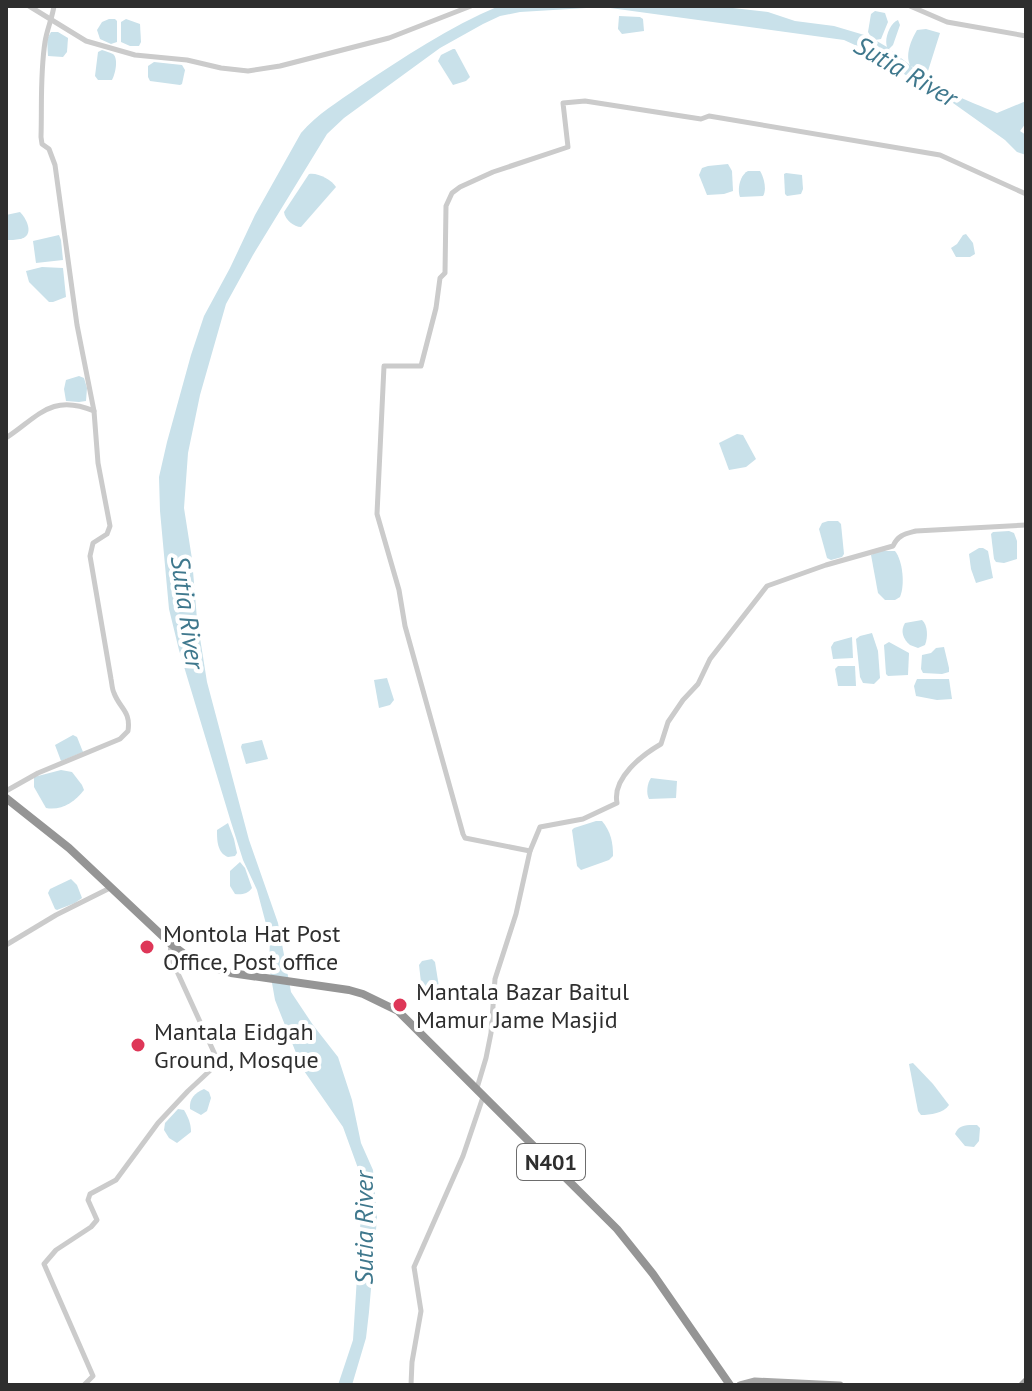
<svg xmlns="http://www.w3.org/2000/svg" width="1032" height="1391" viewBox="0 0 1032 1391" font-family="'PT Sans',sans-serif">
  <rect width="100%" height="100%" fill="#fff"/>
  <g fill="#c9e1ea">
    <path d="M499 6H715L768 12 795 21 834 26 871 37 868 32 871 14 875 11 885 13 888 22 881 39 875 40 887 47C884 39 890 23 898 20L900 25 893 45 889 49 910 65C905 55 911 40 917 30L926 29 940 33 928 71 925 73 911 66C934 89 967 100 997 113L1026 101V123L1020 131 1026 135V155L1017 152 1005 140 953 103 928 91 879 56 844 40 603 7 520 12 500 16 483 24 440 48 344 118 327 134 253 255 226 304 200 395 188 453 184 508 192 559 197 619 207 682 249 840 278 923 291 992 313 1025 338 1057 352 1100 361 1143 373 1170 377 1218 369 1312 366 1338 352 1385H338L353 1340 363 1182 343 1127 302 1068 275 1000 269 966 270 939 257 890 243 860 230 819 179 650 169 609 160 511 159 477 167 442 191 355 204 316 230 268 255 215 301 133C317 114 338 102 359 87 404 57 449 27 499 6Z"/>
    <path d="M619 16 640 17 643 19 644 31 622 34 618 29Z"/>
    <path d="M109 19H115L117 21V42L111 44 100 39 97 30 102 22Z"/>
    <path d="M126 19 140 24 141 42 139 46H130L121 42V22Z"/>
    <path d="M51 32H58L68 38 67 52 63 57 48 56 47 39Z"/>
    <path d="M453 49H455L470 77 466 81 453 85 438 61 441 55Z"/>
    <path d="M102 50C105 51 109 52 113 54 119 59 115 75 112 80H98L95 76 98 52Z"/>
    <path d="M154 62 182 65 185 70 182 84 180 85 150 81 148 77V66Z"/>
    <path d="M728 164 732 171 733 191 724 194 707 195 699 175 702 168 708 166Z"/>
    <path d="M748 171H760C764 177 767 190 763 196L740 197C737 189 740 175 748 171Z"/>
    <path d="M786 173 802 175 803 189 801 194 787 196 785 194 784 174Z"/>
    <path d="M309 174C317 172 332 180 336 187L301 227C294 227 285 220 284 212Z"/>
    <path d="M20 212C27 219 35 236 20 239 15 240 11 240 6 240V215Z"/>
    <path d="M966 234 973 243 975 254 970 257H956L951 248 957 244 963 235Z"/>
    <path d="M59 235 61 240 63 260 36 263 33 241Z"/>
    <path d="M42 267 63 268 66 297 53 302H49L29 282 26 271Z"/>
    <path d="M79 376 84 378 87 388 86 401 79 402 66 401 64 389 66 380Z"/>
    <path d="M737 434 743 435 756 459 746 467 729 470 719 443Z"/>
    <path d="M828 521H838L841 524 844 554 842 557 831 560 827 558 819 529 822 523Z"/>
    <path d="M1009 531 1014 533 1017 541V559L1004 563 996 562 994 559 991 534 993 532Z"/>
    <path d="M979 548H983L988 551 993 578 976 583 971 569 969 554Z"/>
    <path d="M879 551H895C903 561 905 585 900 597L895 600H885L878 593 871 555Z"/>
    <path d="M922 620C928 625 928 638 925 645L918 648 910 645C903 639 900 631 905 623Z"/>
    <path d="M872 633 878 651 880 678 874 684 863 683 860 677 856 639 860 636Z"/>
    <path d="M852 637 853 658 833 659 831 647 834 642Z"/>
    <path d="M889 642 909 653 908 675 888 676 886 674 884 645Z"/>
    <path d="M944 647 949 668V672L942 674 923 673 921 669 922 655 931 653 936 648Z"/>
    <path d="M838 666H855L856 686H838L835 669Z"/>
    <path d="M387 678 394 700 390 705 379 708 374 680Z"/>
    <path d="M917 679H949L952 699 937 700 916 696 914 686Z"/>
    <path d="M73 735 77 737 83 752 61 761 55 745Z"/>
    <path d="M262 740 268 759 246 764 241 747 242 744Z"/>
    <path d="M61 770 72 772 82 785 84 790C75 802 61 811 46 808L34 787V777Z"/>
    <path d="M651 778 677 781 676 798 649 799C646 794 647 783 651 778Z"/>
    <path d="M596 821H602C611 832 613 842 613 856L609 860 581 870 577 866 572 830 574 828Z"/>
    <path d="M228 823 234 839 237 853 235 856 228 857C217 853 217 840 217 830Z"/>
    <path d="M240 862 245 868 252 888C248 894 241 895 235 894L230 886V871Z"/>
    <path d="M71 879 77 885 82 898 75 903 57 910 55 909 48 893 50 889Z"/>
    <path d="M432 959 435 962 439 987 435 993 429 994 422 991 419 965 422 961Z"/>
    <path d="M913 1063 933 1084 949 1105C944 1113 930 1115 921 1115L918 1111 909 1064Z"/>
    <path d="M204 1089 209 1092 211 1098 207 1111 201 1115 190 1109C189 1098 195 1093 204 1089Z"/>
    <path d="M178 1109 184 1110C188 1117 191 1123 191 1132L177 1143 169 1138 164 1130 165 1123Z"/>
    <path d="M977 1125 980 1128 979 1141 974 1147 965 1146 955 1134C959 1124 967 1125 977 1125Z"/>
  </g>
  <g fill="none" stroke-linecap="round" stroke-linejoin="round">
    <g stroke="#cbcbcb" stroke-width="5">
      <path d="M29 6 86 41 135 55 187 60 221 68 248 71 280 66 389 38 471 6"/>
      <path d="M910 6 947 22 1026 36"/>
      <path d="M6 438C38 417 51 393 94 411L77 325 55 165 49 149 42 144 41 137C42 105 40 74 45 42 47 29 52 19 54 6"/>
      <path d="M6 791 38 773 120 739 128 731C131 711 120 709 114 693 112 689 112 684 111 679L90 556 93 543 107 534 110 526 98 463 94 411"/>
      <path d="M530 851 465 838 463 834 405 626 399 590 377 514 384 366H421L436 308 440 278 445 273 446 206 452 193 460 187 493 172 568 147 563 103 585 101 701 119 709 116 940 155 1026 194"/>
      <path d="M6 945 56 915 110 888"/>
      <path d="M477 1088 486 1058 491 1033 495 979 516 914 530 851 540 827 583 819 617 803C612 778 642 755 661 744L668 722 683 700 698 684 710 659 767 586 826 565 893 546C898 535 905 534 916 531L1026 525"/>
      <path d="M84 1385 93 1376 44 1264 56 1250 91 1227 97 1220 88 1200 90 1194 116 1180 158 1123 188 1091 217 1064V1059L170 956 171 944"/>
      <path d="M411 1385 412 1362 421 1311 414 1267 463 1156 483 1097"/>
    </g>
    <g stroke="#a6a6a6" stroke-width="7">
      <path d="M740 1385 755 1381 840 1385"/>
      <path d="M1022 1385 1026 1381"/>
    </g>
    <path stroke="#959595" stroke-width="8" d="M6 798 69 848 171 944 196 963 231 973 349 990 363 994 398 1011 617 1229 653 1274 730 1385"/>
  </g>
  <g fill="#de3758" stroke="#fff" stroke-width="3">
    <circle cx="147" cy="947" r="8"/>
    <circle cx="400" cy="1005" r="8"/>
    <circle cx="138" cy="1045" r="8"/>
  </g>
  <g text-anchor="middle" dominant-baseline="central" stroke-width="8" stroke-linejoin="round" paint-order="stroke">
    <rect fill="#fff" stroke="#6d6d6d" stroke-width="2" x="517" y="1144" width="68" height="36" rx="6"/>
    <g font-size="22" font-weight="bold" fill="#2e2e2e">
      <text x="551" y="1162">N401</text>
    </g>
    <g font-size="24" fill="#2e2e2e" stroke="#fff" text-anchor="start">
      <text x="163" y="933">Montola Hat Post<tspan x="163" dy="28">Office, Post office</tspan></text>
      <text x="416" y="991">Mantala Bazar Baitul<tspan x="416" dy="28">Mamur Jame Masjid</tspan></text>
      <text x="154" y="1031">Mantala Eidgah<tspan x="154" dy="28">Ground, Mosque</tspan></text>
    </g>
    <g font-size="26" font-style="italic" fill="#3f788d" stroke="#fff">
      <text transform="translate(906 71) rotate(30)">Sutia River</text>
      <text transform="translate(188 612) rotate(82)">Sutia River</text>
      <text transform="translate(363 1228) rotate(-90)">Sutia River</text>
    </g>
  </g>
  <rect width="1032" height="1391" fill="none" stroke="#2e2e2e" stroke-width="16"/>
</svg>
